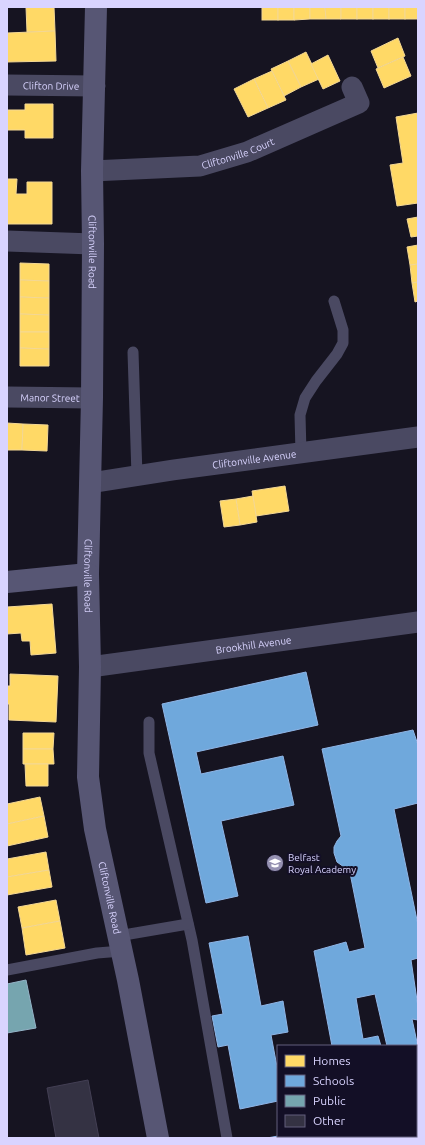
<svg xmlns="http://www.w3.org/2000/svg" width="425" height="1145" viewBox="0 0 425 1145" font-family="Ubuntu,sans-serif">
  <rect width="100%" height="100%" fill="#161421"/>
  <g fill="#ffd966" stroke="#f4d894">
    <path d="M26 7H54L55 31 27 32Z"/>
    <rect x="262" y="7" width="16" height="13"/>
    <rect x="278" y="7" width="16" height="13"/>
    <path d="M294 7H310V19L294 20Z"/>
    <path d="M310 7H325L326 19H310Z"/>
    <path d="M325 7H341V19H326Z"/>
    <rect x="341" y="7" width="16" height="12"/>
    <rect x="357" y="7" width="16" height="12"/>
    <rect x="373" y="7" width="16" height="12"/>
    <rect x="389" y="7" width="16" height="12"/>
    <rect x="405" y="7" width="13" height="12"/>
    <path d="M55 31 56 61 7 62V33Z"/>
    <path d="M398 38 405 56 378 68 371 51Z"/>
    <path d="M306 52 319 79 301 87 288 61Z"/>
    <path d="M328 55 340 81 323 89 311 64Z"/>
    <path d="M403 57 411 76 384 88 376 69Z"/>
    <path d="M288 61 301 87 284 96 271 69Z"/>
    <path d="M272 71 286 100 268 108 254 79Z"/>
    <path d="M254 79 268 108 248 117 234 89Z"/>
    <path d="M25 104H53V138H25V130H7V110H25Z"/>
    <path d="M418 113V203L397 206 390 165 403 163 396 117Z"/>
    <path d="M7 179H17L16 194H27V182H52V224H7Z"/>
    <path d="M418 217V236L411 237 407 219Z"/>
    <path d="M418 245V264L410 265 407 247Z"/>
    <path d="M20 263 49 264V281L20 280Z"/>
    <path d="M418 264V282L412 283 410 265Z"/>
    <path d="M20 280 49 281V298L20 297Z"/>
    <path d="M418 282V301L415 302 412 283Z"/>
    <path d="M20 297 49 298V315L20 314Z"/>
    <path d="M20 314 49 315V332H20Z"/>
    <path d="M20 332H49V349L20 348Z"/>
    <path d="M20 348 49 349V366H20Z"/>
    <path d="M7 423 23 424 22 450H7Z"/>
    <path d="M23 424 48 425 47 451 22 450Z"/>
    <path d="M285 486 289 511 256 516 252 491Z"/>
    <path d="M253 496 257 522 240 525 236 499Z"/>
    <path d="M236 499 240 525 224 527 220 501Z"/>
    <path d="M52 604 56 653 31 655 30 641H22L21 633 7 634V607Z"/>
    <path d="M10 674 58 676 56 722 9 720V704H7V686H10Z"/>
    <path d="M23 733H54L53 749H23Z"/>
    <path d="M23 749H53L54 764H23Z"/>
    <path d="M25 764H48V786H26Z"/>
    <path d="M40 797 44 816 7 824V804Z"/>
    <path d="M44 816 48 837 7 846V824Z"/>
    <path d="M46 852 49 870 7 877V859Z"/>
    <path d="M49 870 52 887 7 895V877Z"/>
    <path d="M56 900 60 921 22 928 18 907Z"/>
    <path d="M60 921 65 948 26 955 22 928Z"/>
  </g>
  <g fill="#6fa8dc" stroke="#8fb5e6">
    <path d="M306 672 318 725 196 752 201 774 283 756 294 805 221 821 238 896 206 903 162 704Z"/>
    <path d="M413 730 418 745V803L394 809 418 925V958L411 960 418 1007V1020L412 1019 418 1047V1067H416V1046H387L375 994 356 998 363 1039 378 1036 381 1046H332L314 951 346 942 349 952 365 948 349 868 344 867 337 862 334 853V847L337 841 341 836 322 749Z"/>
    <path d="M248 936 261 1006 283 1001 288 1032 271 1035 278 1072V1101L240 1109 228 1045 218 1047 212 1016 223 1014 209 943Z"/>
    <path d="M278 1136H399V1138H267Z"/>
  </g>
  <path fill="#76a5af" stroke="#94b3c7" d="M26 980 36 1028 7 1033V984Z"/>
  <path fill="#343243" stroke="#433f54" d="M88 1080 99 1138H56L47 1088Z"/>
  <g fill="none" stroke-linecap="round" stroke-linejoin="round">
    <g stroke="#4a4962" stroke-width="11">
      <path d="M133 352 137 476"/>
      <path d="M301 453 300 415 305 398 316 381 337 354 343 343V330L334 301"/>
      <path d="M149 722V753L192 940 227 1138"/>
      <path d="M118 936 188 924"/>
      <path d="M7 970 97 953 122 951"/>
    </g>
    <g stroke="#4a4962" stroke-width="21">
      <path id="s1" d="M7 85 95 86"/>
      <path id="s2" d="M92 171 200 166 247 152 359 103 352 87"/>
      <path d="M7 241 93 244"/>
      <path id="s3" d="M7 397 92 398"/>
      <path id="s4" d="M90 483 173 470 418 437"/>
      <path id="s5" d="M90 667 418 622"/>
    </g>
    <g stroke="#575674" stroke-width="22">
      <path id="s6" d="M96 7 92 171 93 244 92 398 88 574 90 667 88 777 95 829 128 980 158 1138"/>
      <path d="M7 582 88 574"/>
    </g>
  </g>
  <defs>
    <g id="school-disc" transform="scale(0.9)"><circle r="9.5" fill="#9591b1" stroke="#130f26"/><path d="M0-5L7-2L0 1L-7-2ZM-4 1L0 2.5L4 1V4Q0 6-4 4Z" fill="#fff"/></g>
  </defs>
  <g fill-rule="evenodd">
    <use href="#school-disc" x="275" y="863"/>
  </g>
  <g text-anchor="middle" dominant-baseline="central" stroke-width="4" stroke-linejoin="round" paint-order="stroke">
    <g font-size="10" fill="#d9d4ff" stroke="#130f26">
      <text stroke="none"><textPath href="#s1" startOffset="44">Clifton Drive</textPath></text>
      <text stroke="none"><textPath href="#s2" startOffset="148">Cliftonville Court</textPath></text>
      <text stroke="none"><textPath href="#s6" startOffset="245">Cliftonville Road</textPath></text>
      <text stroke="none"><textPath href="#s3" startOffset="43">Manor Street</textPath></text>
      <text stroke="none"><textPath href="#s4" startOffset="166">Cliftonville Avenue</textPath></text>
      <text stroke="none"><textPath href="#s6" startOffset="569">Cliftonville Road</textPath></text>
      <text stroke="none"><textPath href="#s5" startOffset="165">Brookhill Avenue</textPath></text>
      <text stroke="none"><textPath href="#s6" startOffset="893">Cliftonville Road</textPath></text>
    </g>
    <g font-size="10" fill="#d9d4ff" stroke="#130f26" text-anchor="start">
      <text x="288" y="857">Belfast<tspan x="288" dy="12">Royal Academy</tspan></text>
    </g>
  </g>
  <rect width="425" height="1145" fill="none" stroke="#d9d4ff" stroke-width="16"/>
  <rect x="277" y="1045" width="140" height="92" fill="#130f26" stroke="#625e7d"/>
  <rect x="285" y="1055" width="20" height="12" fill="#ffd966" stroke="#625e7d"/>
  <text x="313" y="1065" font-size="12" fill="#d9d4ff">Homes</text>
  <rect x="285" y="1075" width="20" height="12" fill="#6fa8dc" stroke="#625e7d"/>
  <text x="313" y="1085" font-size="12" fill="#d9d4ff">Schools</text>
  <rect x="285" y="1095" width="20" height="12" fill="#76a5af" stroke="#625e7d"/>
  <text x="313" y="1105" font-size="12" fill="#d9d4ff">Public</text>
  <rect x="285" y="1115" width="20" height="12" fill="#343243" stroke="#625e7d"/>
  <text x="313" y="1125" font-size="12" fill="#d9d4ff">Other</text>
</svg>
